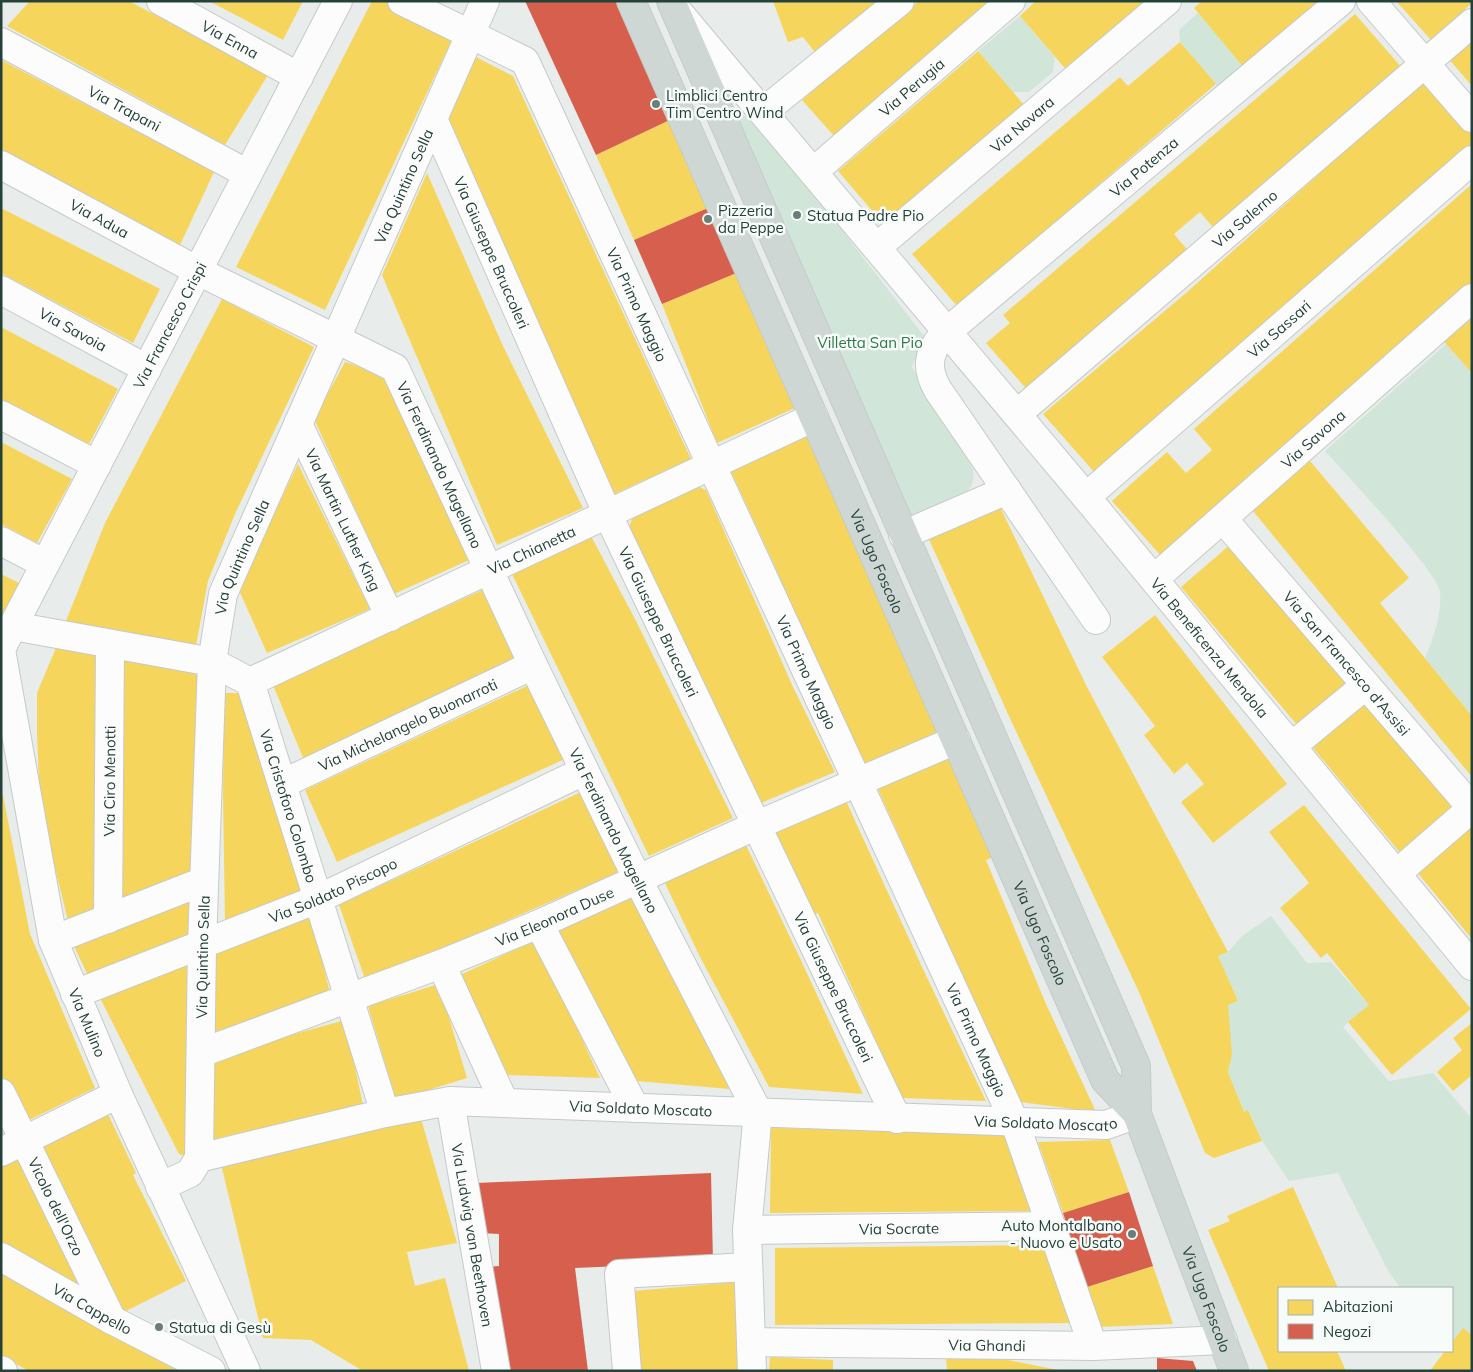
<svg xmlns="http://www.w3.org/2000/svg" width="1473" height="1372" viewBox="0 0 1473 1372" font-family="Mulish,sans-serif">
  <rect width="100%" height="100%" fill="#e8edeb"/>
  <g fill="#d1e6d8">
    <path d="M1198 13 1245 69 1223 93 1180 42 1179 30Z"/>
    <path d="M1020 16 1055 57 1053 72 1029 92H1013L978 51Z"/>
    <path d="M718 110 748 117 831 216 924 336 912 367 973 469C974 477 974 482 970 488 960 501 914 517 898 524Z"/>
    <path d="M1446 344 1472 373V716L1425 658C1433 639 1442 614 1440 592 1438 572 1344 472 1325 451Z"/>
    <path d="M1271 916 1307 963 1331 962 1369 1005 1343 1027 1389 1081 1433 1073 1472 1119V1335L1463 1328 1452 1342V1288H1400L1387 1269 1338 1173 1289 1181 1262 1141 1249 1111 1244 1112 1228 1072 1230 1065 1228 1005 1238 1001 1218 956 1228 952 1242 936Z"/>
  </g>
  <g fill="#f6d55c">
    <path d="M30 1H129L268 75 225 145 7 26Z"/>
    <path d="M209 1H303L283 40Z"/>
    <path d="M372 1H396L456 31 325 310 236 267Z"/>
    <path d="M773 1H888L818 56 803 37 788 42Z"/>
    <path d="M919 1H993L835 137 802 100Z"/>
    <path d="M1036 1H1152L1070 74 1020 16Z"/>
    <path d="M1202 1H1324L1245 69 1194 8Z"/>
    <path d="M1396 1H1472V3L1431 40Z"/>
    <path d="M1355 14 1403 69 1216 231 1200 212 1174 234 1190 253 1030 393 986 343 1010 323 1003 315Z"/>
    <path d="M1472 36V86L1447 57Z"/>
    <path d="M1180 42 1216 84 957 306 912 254 1120 77 1128 86Z"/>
    <path d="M978 51 1025 106 886 227 838 171Z"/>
    <path d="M474 56 513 76 691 459 614 494 446 124Z"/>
    <path d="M1 60 214 172 180 245 1 150Z"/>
    <path d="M1425 79 1472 130V146L1095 473 1043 414 1186 293Z"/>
    <path d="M676 117 717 204 634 240 596 155Z"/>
    <path d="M427 173 503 346 583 508 497 545 382 275Z"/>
    <path d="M1472 184V283L1162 557 1112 501 1167 452 1186 473 1212 450 1194 429Z"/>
    <path d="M1 208 160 289 133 343 1 273Z"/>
    <path d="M746 269 804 404 717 443 662 304Z"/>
    <path d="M222 299 314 347 235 514 208 581 195 651 62 631 105 523Z"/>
    <path d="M1472 308V373L1439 336Z"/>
    <path d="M1 327 118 389 89 444 1 399Z"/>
    <path d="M345 362 386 375 469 560 394 594 314 419Z"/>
    <path d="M812 425 943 734 862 768 772 560 728 465Z"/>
    <path d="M1 442 72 479 37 543 1 524Z"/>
    <path d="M1310 461 1409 578 1380 603 1472 716V777L1253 511Z"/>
    <path d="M298 464 370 609 267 653 238 588Z"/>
    <path d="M695 485 706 490 793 687 835 772 756 805 629 527 634 514Z"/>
    <path d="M1000 507 1088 689 1228 952 1218 956 1238 1001 1228 1005 1232 1055 1228 1072 1244 1112 1248 1110 1262 1141 1214 1158 1205 1153 1139 992 1013 725 928 537Z"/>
    <path d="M591 536 636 621 733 818 649 856 512 574Z"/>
    <path d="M1231 544 1350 683 1298 726 1181 587Z"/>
    <path d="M1 574 23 585 1 627Z"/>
    <path d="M487 588 520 659 304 760 273 685Z"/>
    <path d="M1155 615 1287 784 1213 843 1181 802 1204 784 1187 763 1174 774 1144 735 1155 726 1102 657Z"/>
    <path d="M58 643 106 649 96 907 68 921 40 806 37 734V693Z"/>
    <path d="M118 659 201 669V866L119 905 123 840Z"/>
    <path d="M531 684 565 759 337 862 305 790Z"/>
    <path d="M224 693H243L305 894 225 922 223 795Z"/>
    <path d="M1362 699 1455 811 1402 855 1309 743Z"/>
    <path d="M953 755 996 856 986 860 1046 1004 1096 1112 1020 1102 877 787Z"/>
    <path d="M1 785 30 934 95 1088 21 1124 1 1081Z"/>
    <path d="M581 792 621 871 453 944 365 979 339 905Z"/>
    <path d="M846 801 922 967 986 1101 902 1098 818 913 811 916 773 833Z"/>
    <path d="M1304 805 1471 1009 1392 1075 1348 1022 1369 1005 1327 953 1321 958 1280 908 1309 883 1269 832Z"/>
    <path d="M1470 828 1472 830V939L1417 872Z"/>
    <path d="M745 843 799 956 863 1094 769 1087 699 955 664 881Z"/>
    <path d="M635 893 694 1014 730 1089 636 1081 558 930Z"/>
    <path d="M193 899 192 940 91 982 74 946Z"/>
    <path d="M311 914 330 993 214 1032V950Z"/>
    <path d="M536 940 600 1078 506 1075 460 975Z"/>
    <path d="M194 957 185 1156 179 1154 99 996Z"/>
    <path d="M439 984 467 1078 396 1100 368 1006Z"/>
    <path d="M345 1020 363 1105 209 1140 212 1057Z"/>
    <path d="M1472 1023V1075L1453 1091 1437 1072 1462 1050 1453 1038Z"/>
    <path d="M105 1108 136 1173 133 1175 186 1281 116 1316 32 1145Z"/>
    <path d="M420 1115 457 1243 407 1252 415 1286 445 1278 469 1371H363L311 1340 263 1338 221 1164Z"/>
    <path d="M771 1128 1006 1132 1032 1211 770 1213Z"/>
    <path d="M1110 1140 1129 1192 1063 1213 1038 1142Z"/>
    <path d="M20 1148 84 1291 1 1245V1158Z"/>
    <path d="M1293 1187 1338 1288H1279V1351H1337L1346 1371H1269L1208 1230 1230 1221 1227 1216Z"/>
    <path d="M1045 1245 1074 1323 775 1325V1248Z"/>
    <path d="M1153 1266 1173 1324 1098 1327 1087 1287Z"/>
    <path d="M1 1273 178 1371H29L1 1356Z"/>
    <path d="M736 1282 743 1371H640L634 1291Z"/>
    <path d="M1463 1328 1472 1335V1371H1430L1445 1351H1452V1342Z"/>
    <path d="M770 1357 833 1360V1371H769Z"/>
    <path d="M946 1357 1008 1360 1058 1370 947 1371Z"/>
  </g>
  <g fill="#d6604d">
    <path d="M525 1H624L676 117 596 155Z"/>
    <path d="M717 204 746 269 662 304 634 240Z"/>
    <path d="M711 1173 713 1262 575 1268 588 1371H508L488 1267 499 1266V1234L479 1233 477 1183Z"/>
    <path d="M1129 1192 1153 1266 1087 1287 1063 1213Z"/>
    <path d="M1157 1358 1193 1361 1197 1371H1157Z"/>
  </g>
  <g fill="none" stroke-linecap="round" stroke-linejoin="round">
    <g stroke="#c5cac8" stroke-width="30">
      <g id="street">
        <path id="s1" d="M161 1 299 77"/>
        <path id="s2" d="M402 1 525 61 1015 1123 1093 1346"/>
        <path d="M1371 1 1472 118"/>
        <path id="s3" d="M680 14 1086 497 1472 966"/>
        <path id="s4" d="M1 42 248 174"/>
        <path d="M763 112 900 1"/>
        <path id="s5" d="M433 119 608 515 897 1119"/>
        <path id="s6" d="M1 165 198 271 395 368 533 665 638 880 758 1112 747 1230 752 1371"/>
        <path id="s7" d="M813 172 1011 1"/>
        <path id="s8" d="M877 247 1167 1"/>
        <path id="s9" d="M1 290 147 369"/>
        <path id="s10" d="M1017 414 1472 23"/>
        <path d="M1 415 97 465"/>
        <path id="s11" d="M298 424 390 617"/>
        <path id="s12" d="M1086 497 1472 160"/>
        <path id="s13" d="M1223 519 1472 808 1396 874"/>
        <path d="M903 535 1007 490"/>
        <path d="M1 541 45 564"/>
        <path id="s14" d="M1154 579 1472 298"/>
        <path id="s15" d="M1096 620 938 390C926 369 927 354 943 335L1341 1"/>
        <path id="s16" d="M13 626 212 662 250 682 385 1113"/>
        <path id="s17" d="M1 649 338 1"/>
        <path id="s18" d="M1 650 53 940 118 1094 246 1371"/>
        <path id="s19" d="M250 682 814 417"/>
        <path d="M1292 746 1366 685"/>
        <path id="s20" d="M282 784 533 665"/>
        <path id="s21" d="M108 919 110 644"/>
        <path d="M539 924 635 1108"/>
        <path d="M53 940 204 881"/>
        <path d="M441 964 504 1102"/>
        <path id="s22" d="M75 994 318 899 584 771"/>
        <path id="s23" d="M201 1053 441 964 539 924 755 826 956 740"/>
        <path id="s24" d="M1 1093 112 1320"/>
        <path id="s25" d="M450 1101 496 1371"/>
        <path d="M1 1152 118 1094"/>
        <path id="s26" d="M199 1158 202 945 212 662 223 594 485 1"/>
        <path id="s27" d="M160 1187 190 1173 199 1158 385 1113 450 1101 1106 1125 1137 1114"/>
        <path id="s28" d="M747 1230 1051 1226"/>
        <path id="s29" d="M1 1257 112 1320 211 1371"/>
        <path id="s30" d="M751 1342 1093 1346 1223 1340"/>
        <path d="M1 1370 3 1371"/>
        <path d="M627 1371 619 1274 748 1267"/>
      </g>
    </g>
    <g stroke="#c3ccc9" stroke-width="30">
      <g id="primary">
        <path id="s31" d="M631 1 1105 1080 1137 1114"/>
        <path id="s32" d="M671 1 1136 1066 1137 1114 1234 1371"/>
      </g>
    </g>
    <use href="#street" stroke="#fcfcfc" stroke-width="28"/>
    <use href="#primary" stroke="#cfd7d5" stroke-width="28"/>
  </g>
  <g fill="#697e78" stroke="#f7fbf9" stroke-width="2">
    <circle cx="656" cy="104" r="5"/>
    <circle cx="797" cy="215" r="5"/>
    <circle cx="708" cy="219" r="5"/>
    <circle cx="1132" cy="1234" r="5"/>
    <circle cx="159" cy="1327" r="5"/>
  </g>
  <g text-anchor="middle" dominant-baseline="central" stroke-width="5" stroke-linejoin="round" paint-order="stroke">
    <g font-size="15" fill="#24423a" stroke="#f7fbf9">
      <text stroke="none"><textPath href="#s1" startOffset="79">Via Enna</textPath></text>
      <text stroke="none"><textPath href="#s7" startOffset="130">Via Perugia</textPath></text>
      <text stroke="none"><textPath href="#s4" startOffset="140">Via Trapani</textPath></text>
      <text stroke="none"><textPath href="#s8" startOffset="190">Via Novara</textPath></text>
      <text stroke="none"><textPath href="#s15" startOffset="601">Via Potenza</textPath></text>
      <text stroke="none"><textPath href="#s26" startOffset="1011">Via Quintino Sella</textPath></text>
      <text stroke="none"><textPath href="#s6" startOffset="112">Via Adua</textPath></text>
      <text stroke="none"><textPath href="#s10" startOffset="300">Via Salerno</textPath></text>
      <text stroke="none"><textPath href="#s5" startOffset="146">Via Giuseppe Bruccoleri</textPath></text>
      <text stroke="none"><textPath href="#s2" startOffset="405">Via Primo Maggio</textPath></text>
      <text stroke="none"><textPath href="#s17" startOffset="365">Via Francesco Crispi</textPath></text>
      <text stroke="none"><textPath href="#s12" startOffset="256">Via Sassari</textPath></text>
      <text stroke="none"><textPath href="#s9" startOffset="82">Via Savoia</textPath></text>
      <text stroke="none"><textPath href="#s14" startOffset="212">Via Savona</textPath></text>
      <text stroke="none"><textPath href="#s6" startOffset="550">Via Ferdinando Magellano</textPath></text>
      <text stroke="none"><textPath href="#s11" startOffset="106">Via Martin Luther King</textPath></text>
      <text stroke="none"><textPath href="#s19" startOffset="311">Via Chianetta</textPath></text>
      <text stroke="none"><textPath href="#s26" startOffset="606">Via Quintino Sella</textPath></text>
      <text stroke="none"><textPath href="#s31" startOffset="612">Via Ugo Foscolo</textPath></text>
      <text stroke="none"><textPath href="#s5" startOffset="551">Via Giuseppe Bruccoleri</textPath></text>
      <text stroke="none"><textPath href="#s3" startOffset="826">Via Beneficenza Mendola</textPath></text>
      <text stroke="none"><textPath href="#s13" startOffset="190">Via San Francesco d'Assisi</textPath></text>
      <text stroke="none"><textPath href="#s2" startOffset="810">Via Primo Maggio</textPath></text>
      <text stroke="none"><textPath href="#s20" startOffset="139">Via Michelangelo Buonarroti</textPath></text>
      <text stroke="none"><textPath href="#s21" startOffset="138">Via Ciro Menotti</textPath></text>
      <text stroke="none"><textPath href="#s16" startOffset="375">Via Cristoforo Colombo</textPath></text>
      <text stroke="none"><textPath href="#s6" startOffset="955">Via Ferdinando Magellano</textPath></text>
      <text stroke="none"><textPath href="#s22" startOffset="278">Via Soldato Piscopo</textPath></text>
      <text stroke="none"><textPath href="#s23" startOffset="379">Via Eleonora Duse</textPath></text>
      <text stroke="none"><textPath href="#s31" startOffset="1018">Via Ugo Foscolo</textPath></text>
      <text stroke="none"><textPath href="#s26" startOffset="201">Via Quintino Sella</textPath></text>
      <text stroke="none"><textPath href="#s5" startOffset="956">Via Giuseppe Bruccoleri</textPath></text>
      <text stroke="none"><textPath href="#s18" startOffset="384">Via Mulino</textPath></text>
      <text stroke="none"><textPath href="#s2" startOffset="1215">Via Primo Maggio</textPath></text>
      <text stroke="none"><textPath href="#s27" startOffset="499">Via Soldato Moscato</textPath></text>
      <text stroke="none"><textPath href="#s27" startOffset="904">Via Soldato Moscato</textPath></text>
      <text stroke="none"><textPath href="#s24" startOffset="126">Vicolo dell'Orzo</textPath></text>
      <text stroke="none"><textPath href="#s28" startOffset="152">Via Socrate</textPath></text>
      <text stroke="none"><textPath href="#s25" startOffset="136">Via Ludwig van Beethoven</textPath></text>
      <text stroke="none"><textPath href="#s32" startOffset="1408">Via Ugo Foscolo</textPath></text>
      <text stroke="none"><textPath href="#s29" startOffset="105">Via Cappello</textPath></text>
      <text stroke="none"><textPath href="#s30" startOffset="236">Via Ghandi</textPath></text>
    </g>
    <g font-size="15" fill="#24423a" stroke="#f7fbf9" text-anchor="start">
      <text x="666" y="95">Limblici Centro<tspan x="666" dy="17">Tim Centro Wind</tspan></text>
      <text x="718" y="210">Pizzeria<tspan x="718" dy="17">da Peppe</tspan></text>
      <text x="807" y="215">Statua Padre Pio</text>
      <text x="1122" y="1225" text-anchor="end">Auto Montalbano<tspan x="1122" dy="17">- Nuovo e Usato</tspan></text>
      <text x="169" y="1327">Statua di Gesù</text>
    </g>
    <g font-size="15" fill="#2d7a4b" stroke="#f7fbf9">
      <text x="870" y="342">Villetta San Pio</text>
    </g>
  </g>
  <rect width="1473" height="1372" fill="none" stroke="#24423a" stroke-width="5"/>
  <rect x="1278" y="1287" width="175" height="65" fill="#f7fbf9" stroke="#a3b1ad"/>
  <rect x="1288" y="1300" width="25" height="15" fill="#f6d55c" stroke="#a3b1ad"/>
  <text x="1323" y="1312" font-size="15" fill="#24423a">Abitazioni</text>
  <rect x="1288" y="1324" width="25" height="15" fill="#d6604d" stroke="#a3b1ad"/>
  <text x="1323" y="1337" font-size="15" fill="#24423a">Negozi</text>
</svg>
